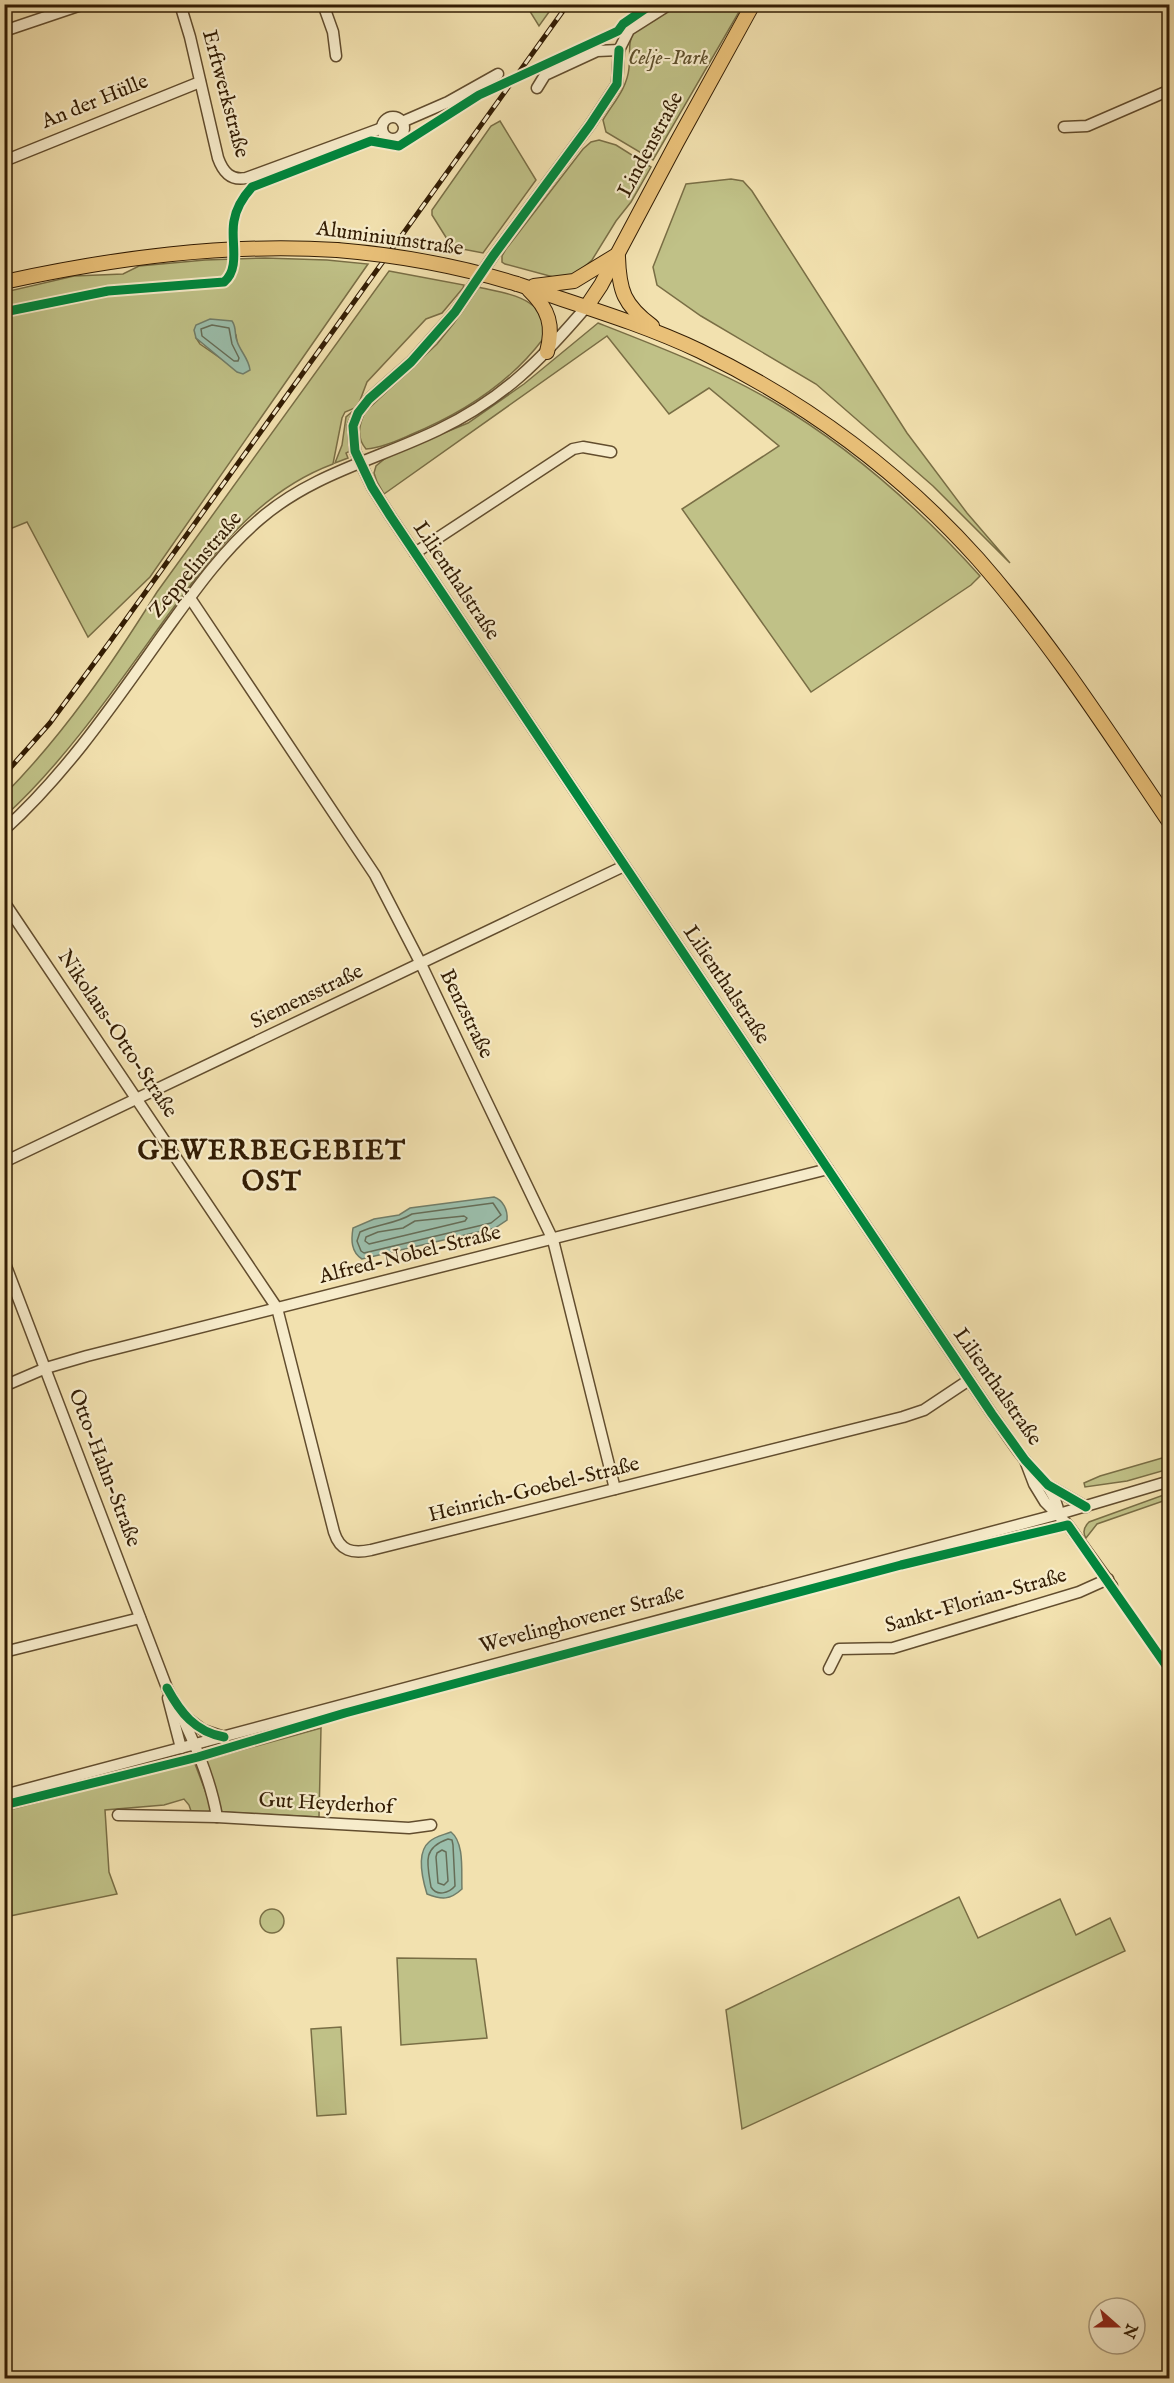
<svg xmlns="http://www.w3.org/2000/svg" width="1174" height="2383" viewBox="0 0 1174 2383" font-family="'IM FELL English',serif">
  <rect width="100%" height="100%" fill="#f2e1af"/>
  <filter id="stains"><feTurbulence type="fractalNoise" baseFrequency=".00333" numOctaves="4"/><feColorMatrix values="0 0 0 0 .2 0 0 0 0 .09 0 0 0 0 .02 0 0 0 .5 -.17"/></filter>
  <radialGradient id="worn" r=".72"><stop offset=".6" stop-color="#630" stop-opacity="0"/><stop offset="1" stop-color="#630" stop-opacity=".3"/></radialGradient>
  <g fill="#c0c187" stroke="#796e45" stroke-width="1.5" fill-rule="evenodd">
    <path d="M526 5H554L539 26Z"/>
    <path d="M676 5H743L653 160 606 132 603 120C613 103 627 89 629 68 631 53 627 45 634 30L655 20Z"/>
    <path d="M500 121 536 180 483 253 452 247 432 215V210L491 126Z"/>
    <path d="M599 140 616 145 651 167 631 202 616 221 592 260 576 274 557 278 505 264 502 262V256L506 249 583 149 591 142Z"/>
    <path d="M731 179 743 181 752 191 907 433 967 513 1010 563 933 486 816 384 701 316 657 285 653 267 686 184Z"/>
    <path d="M265 258 327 260 368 264 150 577 88 637 27 522 5 531V292L74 276 123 274 139 266 205 260ZM236 335 237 342 229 364 200 344 196 338Z"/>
    <path d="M389 271 464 285 463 288 442 313 426 319 367 382 359 403 355 408 345 412 342 418 333 464C258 492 214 553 168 615 120 681 65 762 5 816V794C64 734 112 664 157 592Z"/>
    <path d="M478 287C508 294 551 298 543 339 509 384 461 414 410 435 396 441 381 448 366 449 356 437 359 425 365 412L437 344 454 323Z"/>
    <path d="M598 323C657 346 717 369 772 401 850 447 919 508 980 576L971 585 811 692 682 509 779 446 709 388 669 414 607 336 384 494 377 482 374 473 376 466 388 456 468 423 524 384Z"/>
    <path d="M353 411 347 425 350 451 346 453 348 458 335 463 342 445 346 417Z"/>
    <path d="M1169 1456V1469L1127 1481 1085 1487 1084 1483 1100 1476Z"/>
    <path d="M1169 1493V1499L1097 1524 1086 1538C1082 1532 1084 1527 1089 1522Z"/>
    <path d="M1037 1530 594 1645 593 1643 884 1566Z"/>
    <path d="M321 1728 319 1817 222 1812 206 1760Z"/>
    <path d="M191 1762 195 1764 211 1806 209 1812 192 1814 189 1805 184 1799 164 1805 105 1810 109 1872 117 1894 5 1917V1811Z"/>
    <path d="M959 1897 978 1938 1060 1899 1076 1935 1110 1918 1125 1951 742 2129 726 2010Z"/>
    <circle cx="272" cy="1921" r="12"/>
    <path d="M397 1958 476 1959 487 2038 401 2045Z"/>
    <path d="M341 2027 346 2114 317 2116 311 2029Z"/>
  </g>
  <g fill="#9bbeab" stroke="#717d68" stroke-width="1.5">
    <path d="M210 319 232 321C237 328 234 334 237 341 240 351 249 359 250 370L243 374 237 372 196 338 194 330 196 325Z"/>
    <path d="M494 1197C503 1200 508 1210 507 1220L495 1228 362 1259C351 1252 351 1240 353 1228L374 1219 399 1215 410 1208Z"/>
    <path d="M451 1832C465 1843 461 1873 462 1889 450 1900 442 1900 427 1894 423 1881 416 1853 429 1842 435 1836 444 1835 451 1832Z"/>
  </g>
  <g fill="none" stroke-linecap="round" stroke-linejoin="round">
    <g stroke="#666d57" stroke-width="1.5">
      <path d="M212 325 229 328 232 344 239 358 238 361H234L202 336 201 329Z"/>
      <path d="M493 1203 501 1215 491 1223 364 1253 361 1251 357 1241 360 1232C377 1224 396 1224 412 1214Z"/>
      <path d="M464 1216 467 1218 465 1221 369 1244 365 1241 366 1237 378 1232 403 1228 415 1221Z"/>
      <path d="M448 1839 452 1840 453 1845 455 1886C449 1893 437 1897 431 1887 427 1863 422 1848 448 1839Z"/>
      <path d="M442 1850 446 1852 448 1881 444 1885 438 1883 436 1857 437 1853Z"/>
    </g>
    <g stroke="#624d2e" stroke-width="13">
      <g id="minor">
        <path d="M180 4 190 37 218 158C223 172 231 181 246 178L382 128"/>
        <path d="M323 4 333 32 336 56"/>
        <path d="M4 31 84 4"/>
        <path d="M619 50 617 84 590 125 493 256 455 312 411 362 369 399 358 413 353 426 355 451 372 487 391 517 992 1414C1003 1429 1013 1445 1025 1460 1040 1478 1055 1490 1059 1514"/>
        <path d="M537 88 545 75 597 51 619 50 629 30 670 4"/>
        <circle cx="393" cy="128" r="11"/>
        <path d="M402 122 448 102 498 74"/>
        <path d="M1064 127 1087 126 1170 90"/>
        <path d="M4 161 200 82"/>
        <path d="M415 553 573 449 583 447 611 452"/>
        <path d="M190 598 375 875 421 964 482 1092 553 1240 615 1489"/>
        <path d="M4 830C67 773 115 702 164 633 193 593 222 551 260 519 312 474 378 459 438 430 503 399 541 360 587 306"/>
        <path d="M4 902 277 1308 334 1532C340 1551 352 1554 371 1550L903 1417 924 1410 969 1380"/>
        <path d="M4 1162 624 866"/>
        <path d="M4 1261 167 1688C187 1725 210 1775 217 1817L409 1828 431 1825"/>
        <path d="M4 1386 46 1368 87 1356 828 1169"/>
        <path d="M1026 1463 1034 1484 1045 1502 1068 1525 1112 1586"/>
        <path d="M1051 1487 1086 1507"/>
        <path d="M4 1652 140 1618"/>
        <path d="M829 1669 839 1649 893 1648 1079 1592 1108 1579"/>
        <path d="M168 1698 181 1748"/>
        <path d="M183 1715 203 1730 221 1736"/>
        <path d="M4 1795 1059 1514 1170 1481"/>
        <path d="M118 1815 217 1817"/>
      </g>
    </g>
    <g stroke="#321c03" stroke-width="16">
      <g id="major">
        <path d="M618 257C619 291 624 305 652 326"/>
        <path d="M4 282C114 258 224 243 337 250"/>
        <path d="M517 284C578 305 641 323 700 351 805 402 900 472 978 559 1050 641 1109 733 1170 823"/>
        <path d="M534 286 574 281 615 256"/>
        <path d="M529 290C549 309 554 326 547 352"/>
        <path d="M587 306 601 285 677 142 753 4"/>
      </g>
    </g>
    <use href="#minor" stroke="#f7eccb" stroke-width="10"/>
    <use href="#major" stroke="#e9c078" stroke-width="14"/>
    <g stroke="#321c03" stroke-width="5">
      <path id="rail" d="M4 775 50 723 109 643 568 4"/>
    </g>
    <use href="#rail" stroke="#f7eccb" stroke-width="3" stroke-dasharray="9" stroke-linecap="butt"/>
    <g stroke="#321c03" stroke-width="16" stroke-linecap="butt">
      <path id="major-bridge" d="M337 250C397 255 459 266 517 284"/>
    </g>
    <use href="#major-bridge" stroke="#e9c078" stroke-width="14"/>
    <g stroke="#f7eccb" stroke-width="13">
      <g id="cycleway">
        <path d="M619 50 617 84 590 125 493 256 455 312 411 362 369 399 358 413 353 426 355 451 372 487 391 517 992 1414 1025 1460 1048 1485 1086 1507"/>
        <path d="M4 312 108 291 224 282C241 268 230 240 234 221 236 208 243 197 252 187L371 141 399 146 479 95 618 31 623 24 652 4"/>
        <path d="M167 1688C180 1712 195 1732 224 1737"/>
        <path d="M4 1805 198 1757 345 1713 596 1646 901 1565 1068 1525 1170 1671"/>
      </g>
    </g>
    <use href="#cycleway" stroke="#00873e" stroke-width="9"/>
  </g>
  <g text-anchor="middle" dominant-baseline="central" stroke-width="4.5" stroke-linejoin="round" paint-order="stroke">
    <g font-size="21" font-style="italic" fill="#5d4e2b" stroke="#f7eccb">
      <text x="668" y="58">Celje-Park</text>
    </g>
    <g font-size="21" fill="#321c03" stroke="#f7eccb">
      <text transform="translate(225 94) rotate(75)">Erftwerkstraße</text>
      <text transform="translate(95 102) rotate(-22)">An der Hülle</text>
      <text transform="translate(651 145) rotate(-62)">Lindenstraße</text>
      <text transform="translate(390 239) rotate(8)">Aluminiumstraße</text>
      <text transform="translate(196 565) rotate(-50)">Zeppelinstraße</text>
      <text transform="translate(456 581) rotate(56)">Lilienthalstraße</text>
      <text transform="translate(726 985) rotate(56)">Lilienthalstraße</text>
      <text transform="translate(307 997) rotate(-26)">Siemensstraße</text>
      <text transform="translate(466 1014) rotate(64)">Benzstraße</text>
      <text transform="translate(117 1034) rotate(56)">Nikolaus-Otto-Straße</text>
      <text transform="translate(410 1255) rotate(-14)">Alfred-Nobel-Straße</text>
      <text transform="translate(997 1387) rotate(55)">Lilienthalstraße</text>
      <text transform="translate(104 1468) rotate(69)">Otto-Hahn-Straße</text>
      <text transform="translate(534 1490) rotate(-14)">Heinrich-Goebel-Straße</text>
      <text transform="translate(976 1601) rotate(-16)">Sankt-Florian-Straße</text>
      <text transform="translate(582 1620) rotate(-15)">Wevelinghovener Straße</text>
      <text transform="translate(326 1804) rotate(3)">Gut Heyderhof</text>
    </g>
    <g font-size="27" font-weight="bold" letter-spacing="1.5" fill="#321c03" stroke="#f7eccb">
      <text x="272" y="1152">GEWERBEGEBIET<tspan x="272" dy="31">OST</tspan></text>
    </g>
  </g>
  <rect width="1174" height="2383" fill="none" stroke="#f2e1af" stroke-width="24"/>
  <rect x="6" y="6" width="1162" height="2371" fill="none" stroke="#321c03" stroke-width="3"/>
  <rect x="12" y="12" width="1150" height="2359" fill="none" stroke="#321c03" stroke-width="1.5"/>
  <g transform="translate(1117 2326) rotate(111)"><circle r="28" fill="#f7eccb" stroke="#a8997b" stroke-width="1.5"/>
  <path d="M0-4.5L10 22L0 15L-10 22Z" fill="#8f2418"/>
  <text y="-9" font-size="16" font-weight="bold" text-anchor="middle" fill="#321c03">N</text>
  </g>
  <rect width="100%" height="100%" filter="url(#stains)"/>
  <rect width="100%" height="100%" fill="url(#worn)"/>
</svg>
